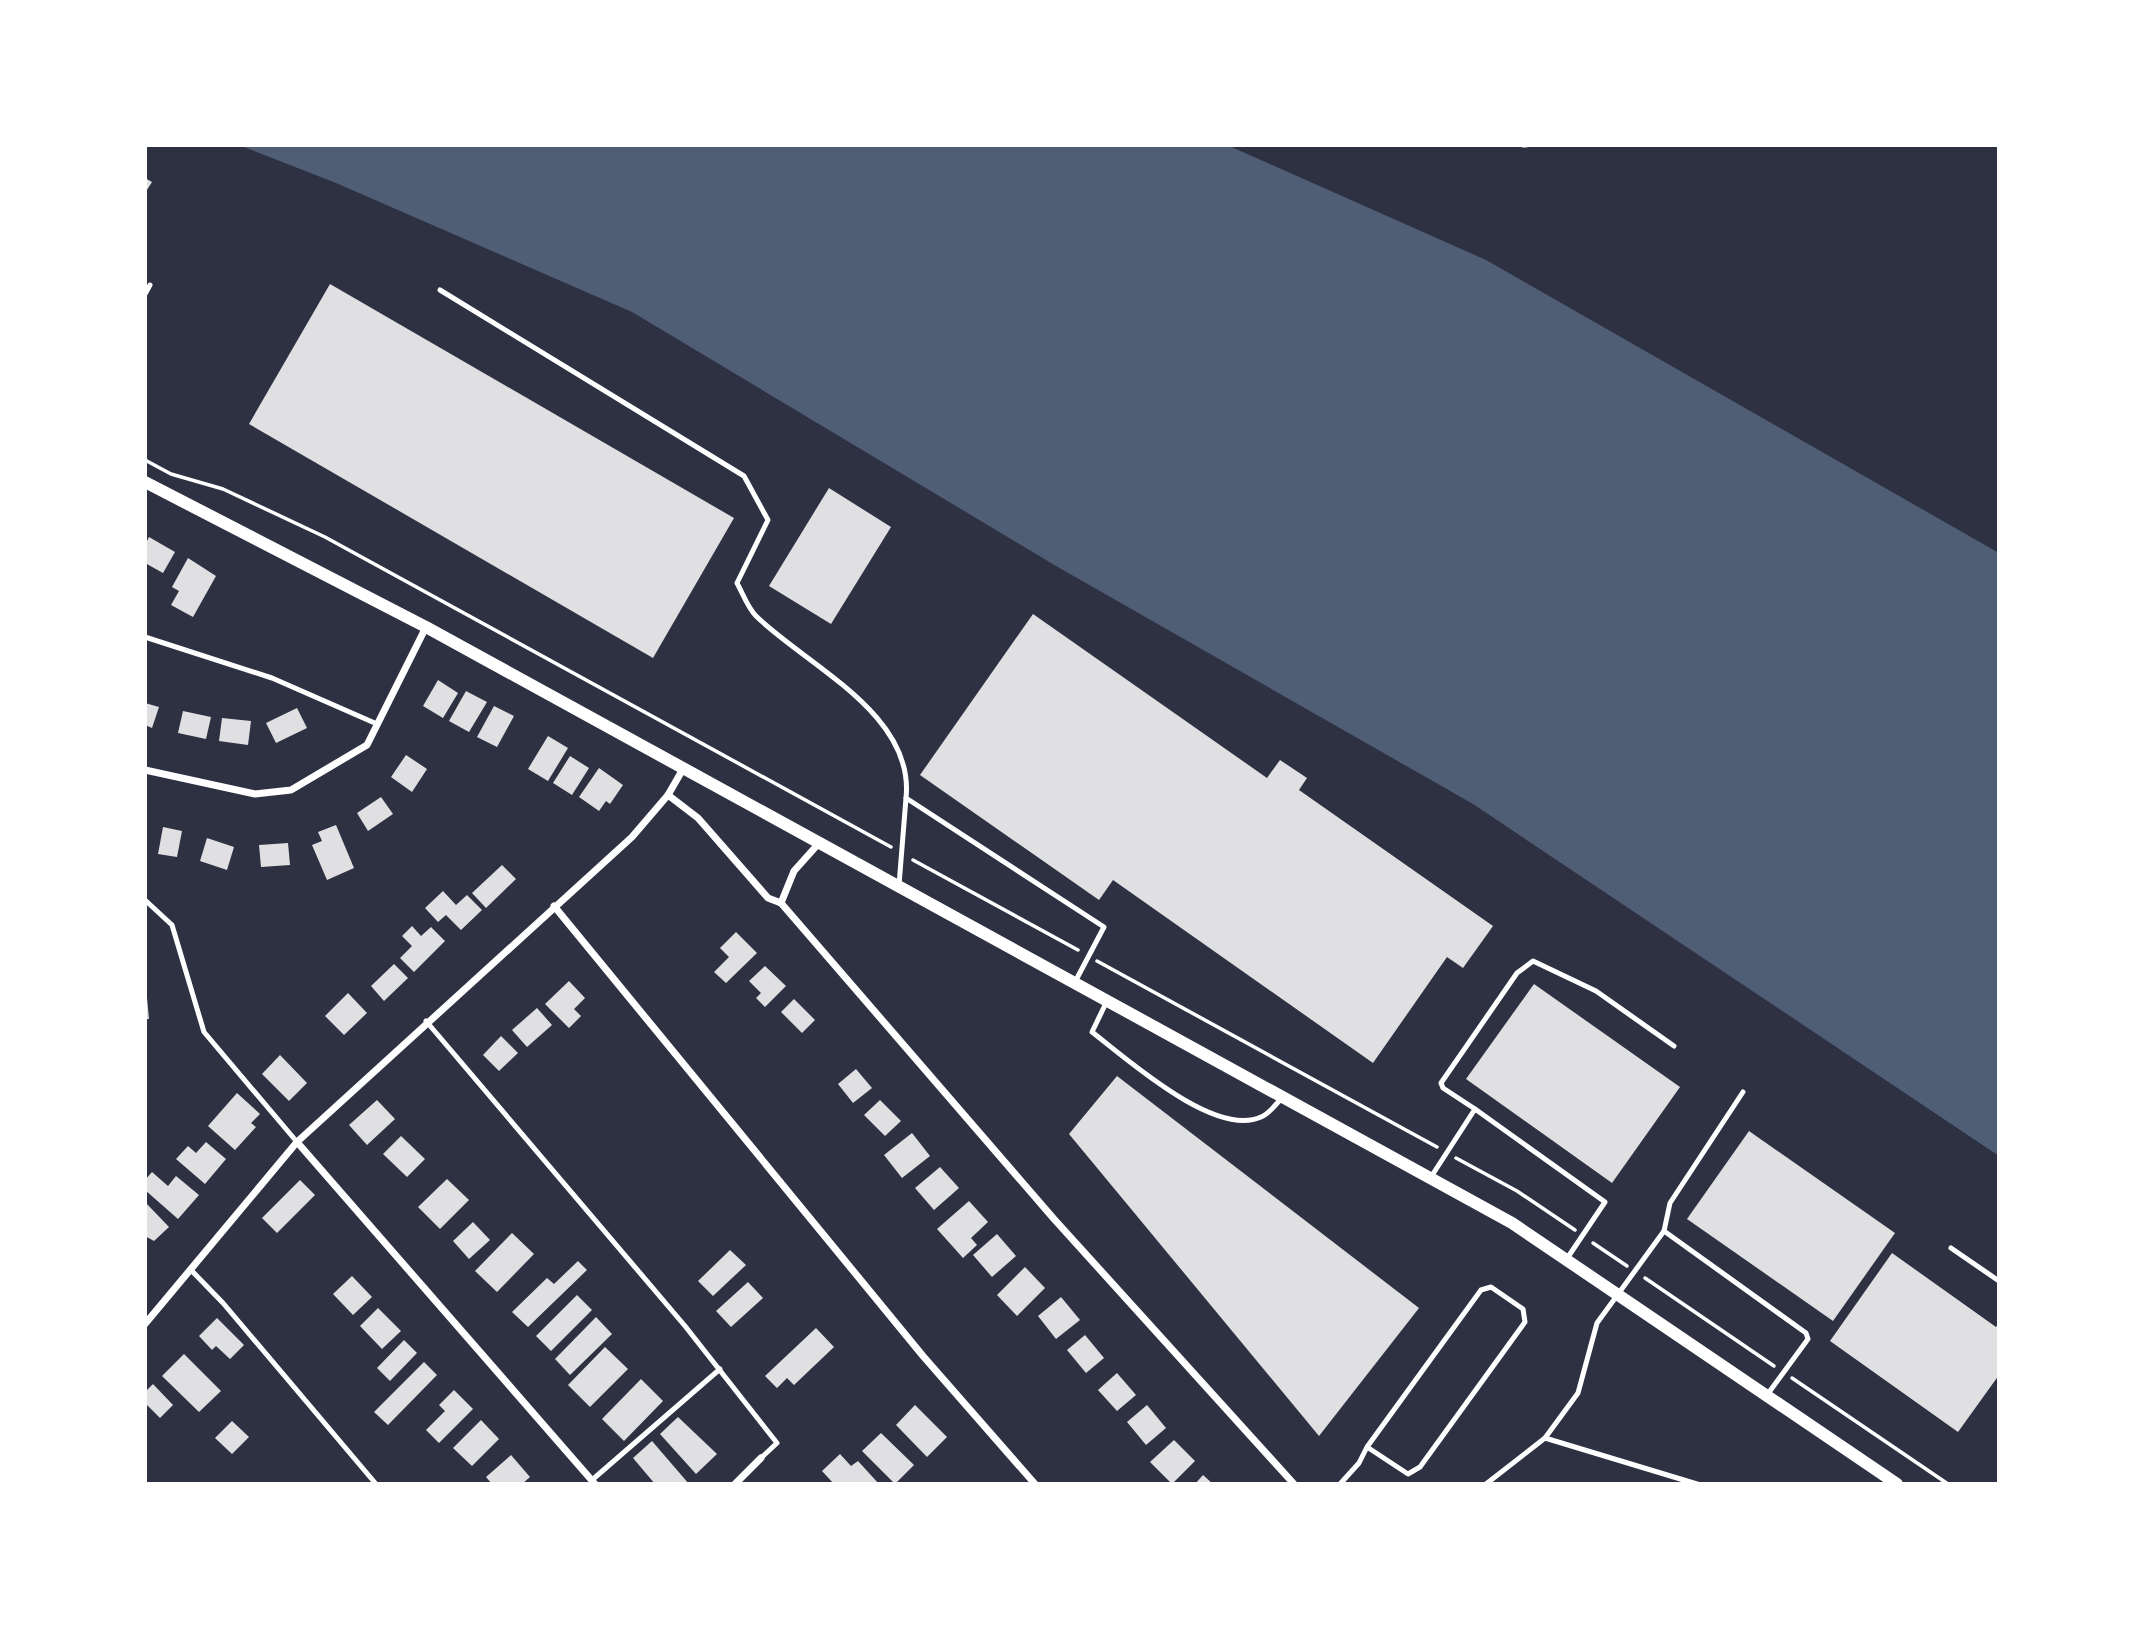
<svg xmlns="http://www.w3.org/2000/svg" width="2144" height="1629" viewBox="0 0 2144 1629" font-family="Quicksand,sans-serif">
  <rect width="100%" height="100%" fill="#2d3142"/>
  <path fill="#4f5d75" d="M239 145H1227L1486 260 1999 553V1156L1473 804 1056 566 632 312 336 183Z"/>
  <g fill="#e0e0e3">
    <path d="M145 178 152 182 145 193Z"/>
    <path d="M330 284 734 518 653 658 249 424Z"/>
    <path d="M829 488 891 527 831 624 769 586Z"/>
    <path d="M149 537 175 552 163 573 145 563V545Z"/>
    <path d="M188 558 216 576 193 617 171 605 179 591 172 587Z"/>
    <path d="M1033 614 1267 778 1280 760 1307 778 1299 790 1493 926 1463 968 1447 957 1373 1063 1113 880 1099 900 920 775Z"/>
    <path d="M438 680 458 693 443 718 423 706Z"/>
    <path d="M466 691 487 702 469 732 449 721Z"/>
    <path d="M145 703 159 707 152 728 145 725Z"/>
    <path d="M494 706 514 716 497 747 477 737Z"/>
    <path d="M297 708 307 728 276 743 266 723Z"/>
    <path d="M183 711 211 717 206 739 178 733Z"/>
    <path d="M222 718 251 721 248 745 219 741Z"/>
    <path d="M548 736 568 748 548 781 528 769Z"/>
    <path d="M406 755 427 769 412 792 391 777Z"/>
    <path d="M570 756 589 768 572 795 553 783Z"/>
    <path d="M599 768 623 785 610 804 606 801 599 811 579 797Z"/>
    <path d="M381 797 393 814 368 831 357 813Z"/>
    <path d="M336 825 354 868 327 880 312 845 322 841 318 832Z"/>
    <path d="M163 827 182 831 177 857 158 854Z"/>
    <path d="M207 838 234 847 227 870 200 861Z"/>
    <path d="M288 843 290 865 261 867 259 845Z"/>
    <path d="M502 865 516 879 486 908 472 893Z"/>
    <path d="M443 891 456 905 467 895 482 910 461 930 446 915 438 922 425 908Z"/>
    <path d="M412 926 421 936 431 927 445 941 414 972 400 958 412 946 402 936Z"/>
    <path d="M736 932 757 953 726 983 714 972 729 957 720 948Z"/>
    <path d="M394 964 408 978 384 1001 371 986Z"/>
    <path d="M765 966 786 986 765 1007 756 998 761 993 749 981Z"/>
    <path d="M569 981 585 998 574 1009 581 1016 569 1028 545 1004Z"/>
    <path d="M1534 984 1680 1087 1612 1183 1466 1079Z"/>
    <path d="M348 993 367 1013 344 1035 325 1016Z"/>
    <path d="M145 998H147L149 1019H145Z"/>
    <path d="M794 999 815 1020 802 1033 781 1012Z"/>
    <path d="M537 1008 552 1025 527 1047 512 1030Z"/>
    <path d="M501 1036 518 1053 499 1071 483 1055Z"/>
    <path d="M280 1055 307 1083 289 1101 262 1074Z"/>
    <path d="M856 1069 872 1088 853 1103 838 1084Z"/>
    <path d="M1117 1076 1419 1308 1319 1436 1069 1134Z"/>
    <path d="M237 1093 260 1114 251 1123 256 1127 235 1150 208 1126Z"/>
    <path d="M377 1100 395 1119 367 1145 349 1125Z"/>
    <path d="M880 1100 901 1121 885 1136 864 1115Z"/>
    <path d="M1749 1131 1895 1233 1833 1321 1687 1219Z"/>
    <path d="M912 1133 930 1156 902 1178 884 1155Z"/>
    <path d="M401 1136 425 1159 407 1177 383 1154Z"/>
    <path d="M206 1142 226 1159 205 1184 176 1159 188 1146 196 1153Z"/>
    <path d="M940 1167 959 1188 934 1210 915 1188Z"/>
    <path d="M152 1172 168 1186 176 1176 199 1195 178 1219 145 1190V1180Z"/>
    <path d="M447 1179 469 1200 440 1229 418 1207Z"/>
    <path d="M300 1180 315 1195 277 1233 262 1218Z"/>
    <path d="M969 1201 988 1222 971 1238 977 1245 963 1258 937 1229Z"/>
    <path d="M145 1202 169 1227 154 1241 145 1236Z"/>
    <path d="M473 1222 490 1240 469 1259 453 1241Z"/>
    <path d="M512 1233 534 1254 497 1292 475 1271Z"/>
    <path d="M997 1234 1016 1256 992 1277 973 1255Z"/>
    <path d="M730 1250 746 1265 713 1296 698 1281Z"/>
    <path d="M1892 1253 1996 1327 1999 1323V1375L1958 1432 1830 1341Z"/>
    <path d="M578 1261 587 1270 528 1327 512 1312 547 1278 554 1284Z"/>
    <path d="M1025 1267 1045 1288 1017 1316 997 1295Z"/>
    <path d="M352 1276 372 1297 353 1315 333 1294Z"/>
    <path d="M748 1282 763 1298 731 1327 716 1311Z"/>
    <path d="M577 1295 592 1310 551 1351 536 1336Z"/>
    <path d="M1061 1297 1080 1320 1056 1339 1038 1316Z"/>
    <path d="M378 1308 401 1331 382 1349 360 1326Z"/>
    <path d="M596 1317 612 1334 570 1375 555 1359Z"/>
    <path d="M217 1318 244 1345 230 1359 216 1346 212 1350 199 1336Z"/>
    <path d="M816 1328 834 1347 794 1385 787 1378 777 1388 765 1376Z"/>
    <path d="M1085 1335 1104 1358 1086 1373 1067 1350Z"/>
    <path d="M404 1340 417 1353 390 1381 377 1368Z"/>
    <path d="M605 1347 628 1369 590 1407 568 1385Z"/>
    <path d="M184 1354 221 1391 199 1412 162 1376Z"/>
    <path d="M424 1362 437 1375 388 1425 374 1412Z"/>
    <path d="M1117 1373 1136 1395 1117 1411 1098 1390Z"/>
    <path d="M641 1379 663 1401 624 1441 602 1419Z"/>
    <path d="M153 1384 173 1405 160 1418 145 1403V1392Z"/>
    <path d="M454 1390 473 1409 439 1443 426 1430 445 1411 439 1405Z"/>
    <path d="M915 1405 947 1437 927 1457 896 1425Z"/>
    <path d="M1147 1405 1166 1428 1146 1445 1127 1422Z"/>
    <path d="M678 1417 717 1454 696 1474 660 1434Z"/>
    <path d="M481 1420 499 1439 472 1466 453 1448Z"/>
    <path d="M232 1421 249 1437 232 1454 215 1438Z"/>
    <path d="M881 1433 914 1465 895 1484 862 1451Z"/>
    <path d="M1174 1440 1195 1461 1172 1484 1150 1462Z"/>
    <path d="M652 1441 689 1484H655L633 1458Z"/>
    <path d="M840 1454 851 1466 858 1461 879 1484H834L822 1471Z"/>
    <path d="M511 1455 530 1477 522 1484H492L486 1477Z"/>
    <path d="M1203 1475 1213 1484H1195Z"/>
  </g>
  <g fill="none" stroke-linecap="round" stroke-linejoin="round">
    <g stroke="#fff" stroke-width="3.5">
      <path d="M145 460 171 474 223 489 325 537 891 847"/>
      <path d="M913 860 1078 950"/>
      <path d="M1097 961 1437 1147"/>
      <path d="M1456 1158 1517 1191 1575 1230"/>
      <path d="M1593 1243 1627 1266"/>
      <path d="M1645 1278 1774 1366"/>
      <path d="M1792 1378 1948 1484"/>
    </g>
    <g stroke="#fff" stroke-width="5">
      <path d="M1523 145H1526"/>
      <path d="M440 290 744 476 768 520 737 583C743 594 748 608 756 616 806 665 915 714 906 798L1104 927 1075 982"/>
      <path d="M145 294 150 285"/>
      <path d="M145 637 272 678 377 724"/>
      <path d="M899 885 906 798"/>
      <path d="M145 900 172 925 204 1032 297 1142"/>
      <path d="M1106 1003 1092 1032C1127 1059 1215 1138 1261 1117 1269 1114 1276 1104 1281 1099"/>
      <path d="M426 1021 685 1326 777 1443 761 1458"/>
      <path d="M1475 1109 1443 1088 1441 1083 1517 973 1533 961 1596 991 1674 1046"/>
      <path d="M1431 1177 1475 1109 1605 1202 1566 1260"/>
      <path d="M1664 1231 1670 1203 1743 1092"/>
      <path d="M1951 1248 1999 1281"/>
      <path d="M190 1269 223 1303 376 1484"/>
      <path d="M1545 1438 1697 1484"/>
      <path d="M592 1480 720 1369"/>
      <path d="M1340 1484 1359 1463 1367 1447 1481 1290 1491 1287 1523 1309 1525 1322 1420 1467 1408 1474 1367 1447"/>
      <path d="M1486 1484 1545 1438 1578 1393 1597 1323 1664 1231 1806 1333 1808 1339 1767 1395"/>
    </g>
    <g stroke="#fff" stroke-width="7">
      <path d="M145 770 255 794 291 790 367 745 426 627"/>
      <path d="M668 795 698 818 768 898 781 903 1054 1219 1294 1484"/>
      <path d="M781 903 794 871 820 842"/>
      <path d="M554 906 923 1356 1035 1484"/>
      <path d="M297 1142 595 1484"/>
      <path d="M145 1324 297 1142 632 837 668 795 683 769"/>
      <path d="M735 1484 761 1458"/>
    </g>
    <path stroke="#fff" stroke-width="12" d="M145 482 426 627 1512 1223 1897 1484"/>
  </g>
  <rect width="2144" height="1629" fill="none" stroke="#ffffff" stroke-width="294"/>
</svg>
